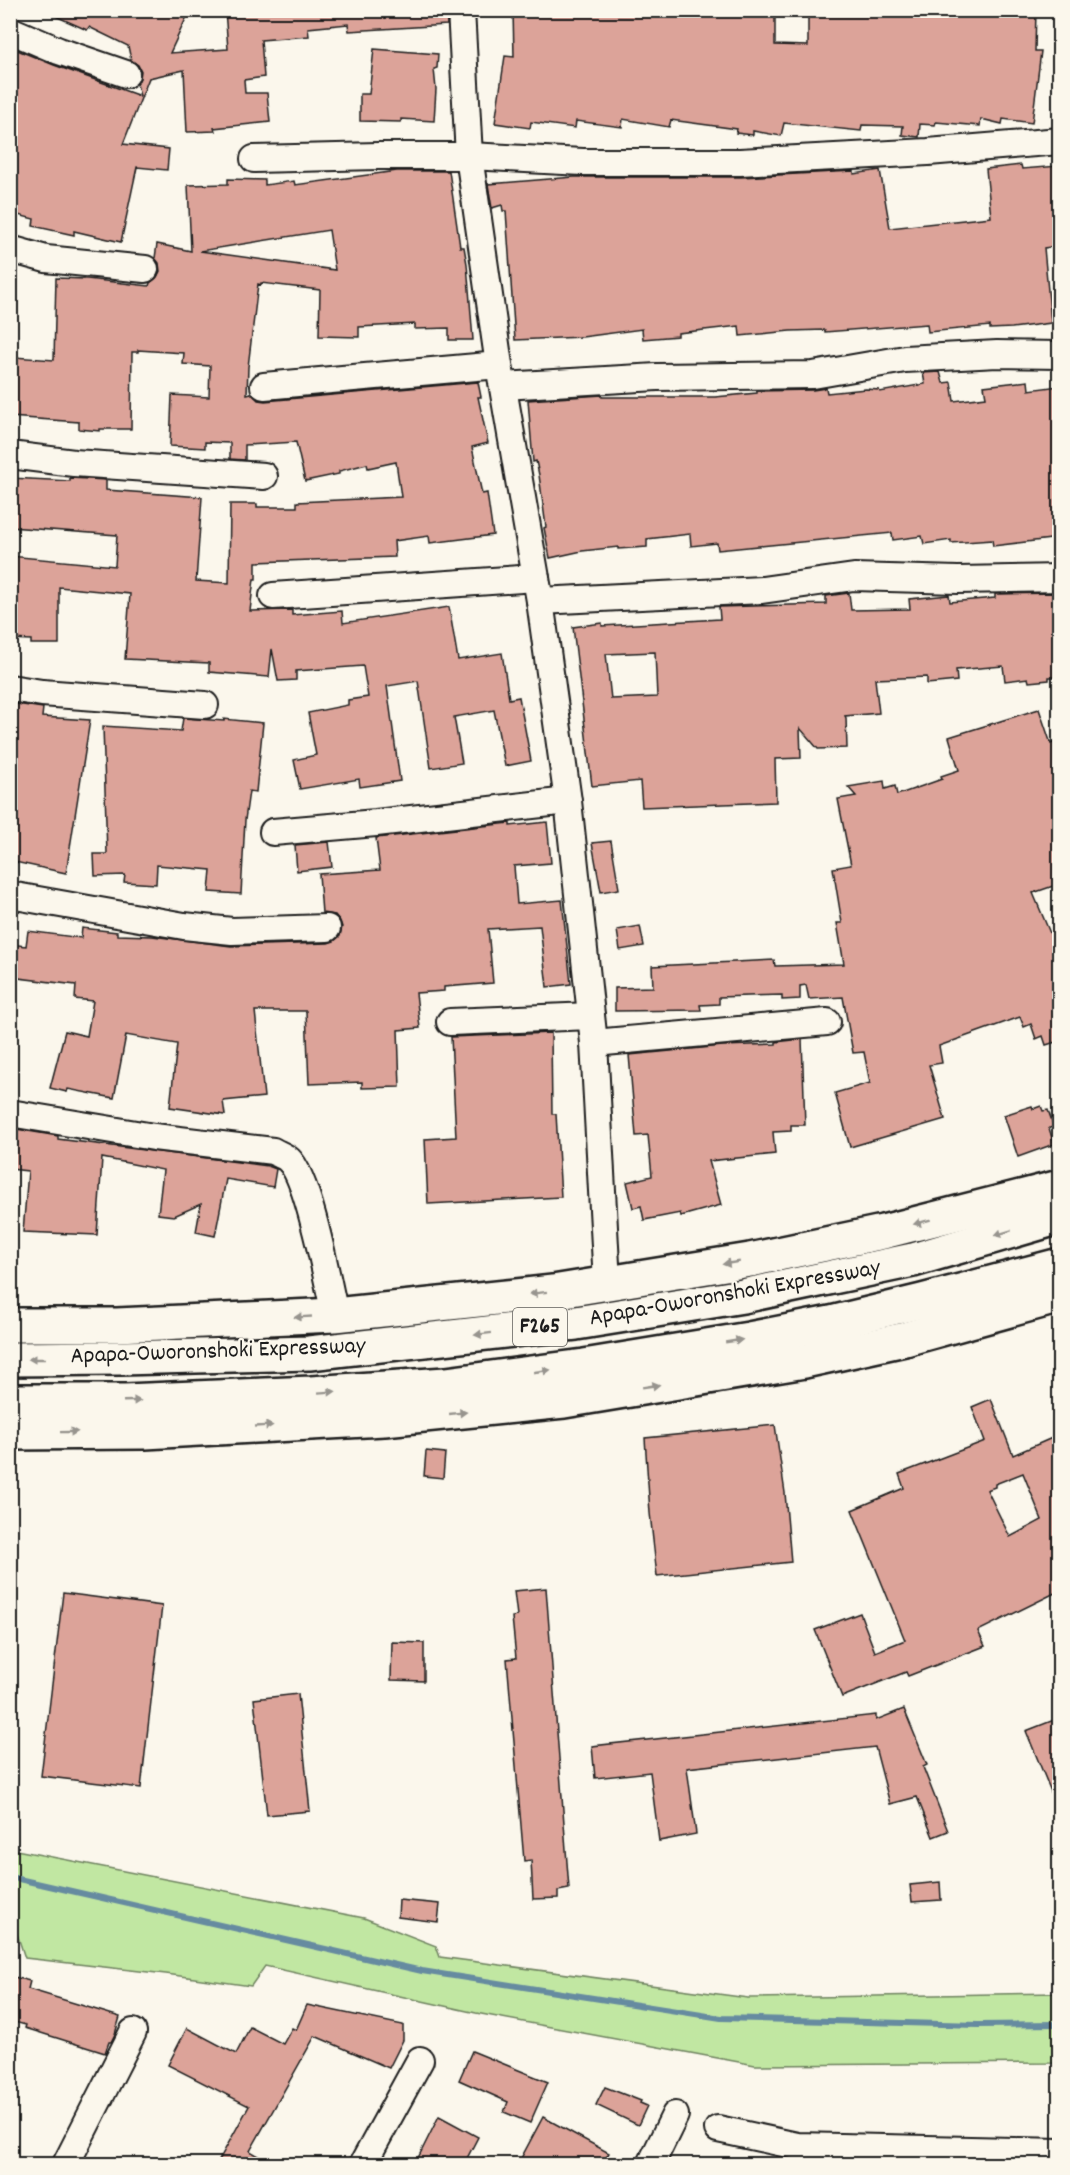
<svg xmlns="http://www.w3.org/2000/svg" width="1070" height="2175" viewBox="0 0 1070 2175" font-family="Dekko,sans-serif">
  <rect width="100%" height="100%" fill="#fbf7ec"/>
  <filter id="ink" filterUnits="userSpaceOnUse"><feTurbulence type="fractalNoise" baseFrequency=".0167" numOctaves="2"/><feDisplacementMap in="SourceGraphic" scale="12" xChannelSelector="R" yChannelSelector="G"/><feConvolveMatrix kernelMatrix="1 2 1 2 8 2 1 2 1" color-interpolation-filters="sRGB"/></filter>
  <g filter="url(#ink)">
    <path fill="#c1e7a2" stroke="#6e825f" stroke-width="1.5" d="M11 1849 364 1918 436 1946 440 1957 748 1998 1059 1993V2063L755 2065 476 2013 265 1966 251 1986 166 1974 25 1958 13 1922 11 1921Z"/>
    <g fill="none" stroke-linecap="round" stroke-linejoin="round">
      <path stroke="#668ba0" stroke-width="6" d="M10 1877 422 1971 721 2018 978 2025 1060 2024"/>
    </g>
    <g fill="#dca399" stroke="#1c1c1c" stroke-width="1.5" fill-rule="evenodd">
      <path d="M42 10H190L170 53 228 49 225 10H446L447 25 349 31 348 24 308 28 309 36 261 40 264 77 244 80 245 93H267L270 122 214 128 215 131 187 132 184 70 149 78 123 144 169 149 167 170 137 167 121 242 74 231V235L33 226 34 219 10 213V47L54 65 140 96 137 84 140 78 141 71 138 65 131 60 128 46 89 27 87 30Z"/>
      <path d="M513 10H757V13L775 12V45L808 46V10H1036L1035 51H1041L1032 123 1003 119 1002 124 981 119 980 126 936 122 935 125 920 124 919 137 902 135 903 126 862 125 861 131 784 123 781 136 753 131V135L736 133 737 129 671 120 669 127 623 119 622 127 576 121 575 128 531 122 530 128 495 123 505 56 514 57Z"/>
      <path d="M374 49 438 54 437 68 434 69 436 89 434 121 401 119V122L360 121V94H369Z"/>
      <path d="M1021 165 1022 169 1059 166V246L1044 248 1051 323 1012 328 990 329V326L928 332 927 324 825 332V330L790 331 740 336 739 326 678 333V336L643 339 642 329 582 337 515 340 506 211H503L502 205 492 208 488 184 574 177H741L854 171V174L880 170 890 228 991 217 986 169Z"/>
      <path d="M397 171H449L460 247H464L467 264 473 340H449V328L415 329V324L359 327V337L319 336 320 290 261 283V285L258 284 248 367 247 394 251 393 258 400 265 401 478 382 481 397H478L488 443 472 447 482 494 487 493 493 535 430 543 429 536 394 541 395 557 256 562V579H254L250 611 292 610V615L342 611 343 623 449 607 458 660 502 653 509 699 519 697 531 761 505 766 494 710 454 717 462 763 431 768 418 681 387 686 400 781 360 787 359 779 300 789 294 760 316 755 308 713 348 705V700L368 697 363 666 296 671V680L278 681 272 649 269 677 209 672V663L125 659 130 594 59 587V644H31V640L10 639V556L115 566 117 535 10 527V478L70 481V478L106 480V490L202 497 196 581 229 583 230 504H257V507H297V502L401 497 396 462 368 468 367 464 339 471V474L305 481 296 442 245 445V460L230 459V443L205 442V448L170 446 172 395 209 397 210 366 183 364 184 353 138 350V352H132L131 429H100V431L79 429V422L10 417 14 357 54 360 56 278 87 279 149 286 150 283 157 277 160 271 159 263 155 258 157 244 191 251 188 185 228 184V179L265 180V185L294 181 295 185ZM329 230 335 270 200 251Z"/>
      <path d="M940 372 943 383 951 382 954 401 986 397 984 386 1028 381 1029 390 1059 386V538L993 546 992 540 951 543V540L924 544 922 536 893 540 892 533 718 550 717 543 691 546 690 534 647 539V547L618 549V547L582 551 550 558 544 528 546 527 539 475 536 461 533 462 528 400 602 395V397H715L757 393V391L813 390 826 388 827 393 866 389 879 390 880 392 925 384 923 373Z"/>
      <path d="M849 593 851 610 910 609 909 599 949 595 950 602 995 598V594L1059 593V677H1049V680L1029 682 1028 678 1005 681 1003 666 956 670 957 681 927 684V677L875 679 879 713 845 716 846 718 847 748 818 749 800 728 801 758 775 759 776 802 642 807 640 781 592 786 573 627 602 623V626L720 619 719 607 826 604V596ZM655 652 657 697 611 699 606 654Z"/>
      <path d="M16 704 43 708 42 717 90 720 66 873 10 861V803L14 781H10V758Z"/>
      <path d="M1039 709 1051 744 1055 742 1059 755V884L1033 893 1058 952 1053 954 1059 969V1041L1046 1045 1043 1036 1036 1039 1031 1024 1024 1027 1020 1017 939 1046 942 1063 929 1065 945 1119 850 1147 835 1093 870 1083 864 1052 853 1053 843 997 809 999 806 985 800 986V999L782 1000V995L719 997V1004L700 1005 701 1010 615 1011V988L653 987 652 966 774 960 775 966 844 964 837 923H842L833 868 851 865 838 799 856 796 848 787 884 781 885 789 895 786 897 795 942 779 941 776 959 770 949 737Z"/>
      <path d="M183 718 224 721V719L263 723 256 792 249 791 245 820 241 894 209 892 211 870 157 865 156 884 124 882 125 875 95 876 94 854H107L103 726 181 731Z"/>
      <path d="M547 822 551 863 514 866 517 904 562 900 571 984 547 987 540 926 488 929 493 983 444 987V991L416 993 420 1028 398 1030 400 1087 362 1088V1082L309 1084 306 1011H255L264 1097 223 1101 225 1115 170 1107 177 1044 126 1035 114 1098 68 1089 67 1092 50 1088 65 1031 87 1036 93 1001 75 999 76 985 10 977V944L26 946 28 931 81 938 82 928 117 932V935L152 936 231 946 328 943 334 941 340 936 342 927 340 921 335 915 322 913 319 874 380 870 376 838 510 823V826Z"/>
      <path d="M611 841 619 889 601 892 592 843Z"/>
      <path d="M329 842 332 867 297 871 295 845Z"/>
      <path d="M640 926 644 946 620 950 617 930Z"/>
      <path d="M551 1033 552 1114H556L561 1197 428 1204 425 1139 456 1137 451 1037Z"/>
      <path d="M802 1039 805 1125H791V1131L773 1132 775 1154 709 1161 721 1205 681 1216 680 1213 644 1220 641 1206 633 1208 627 1182 652 1176 648 1135 636 1136 629 1055 723 1046 776 1044V1042Z"/>
      <path d="M1032 1106 1033 1109 1041 1106 1043 1111 1048 1110 1054 1127 1049 1128 1054 1144 1018 1157 1004 1115Z"/>
      <path d="M10 1128 58 1136V1139L268 1166 276 1169 273 1187 226 1179 215 1236 196 1232 201 1204 174 1216 158 1214 163 1170 102 1158 97 1235 23 1232 28 1171 10 1169Z"/>
      <path d="M991 1399 1013 1455 1059 1435V1591L978 1631 985 1646 908 1676 906 1672 842 1697 815 1630 860 1613 875 1652 905 1640 852 1510 904 1488 899 1474 985 1441 972 1407ZM1023 1473 1042 1520 1010 1537 987 1490 995 1487V1484Z"/>
      <path d="M775 1425 785 1493 791 1562 657 1576 650 1513 645 1438Z"/>
      <path d="M426 1451 445 1453 443 1478 424 1476Z"/>
      <path d="M546 1588 569 1889 558 1891V1898L533 1899 531 1860 524 1861 507 1659 516 1658 512 1617 517 1616 514 1591Z"/>
      <path d="M63 1593 162 1606 141 1788 41 1776Z"/>
      <path d="M392 1642 424 1643V1681L391 1680Z"/>
      <path d="M298 1694 310 1811 267 1815 254 1699Z"/>
      <path d="M904 1709 927 1765 923 1767 948 1831 933 1837 917 1797 890 1804 875 1747 687 1768 696 1834 659 1841 650 1772 595 1778 592 1746 876 1715V1720Z"/>
      <path d="M1059 1718V1811L1026 1731Z"/>
      <path d="M940 1882 941 1900 912 1902 910 1885Z"/>
      <path d="M399 1900 440 1904 438 1922 398 1917Z"/>
      <path d="M10 1976 30 1981 28 1989 120 2017 115 2034 111 2042H109L105 2053 25 2028 26 2025 10 2021Z"/>
      <path d="M307 2005 403 2025V2040L389 2068 315 2036 250 2151 273 2164H217L249 2106 168 2065 187 2028 236 2054 250 2027 283 2044 292 2028 296 2030Z"/>
      <path d="M472 2051 548 2082 530 2123 504 2112 508 2102 459 2080Z"/>
      <path d="M605 2087 641 2101 640 2103 647 2106 638 2125 596 2105Z"/>
      <path d="M439 2116 478 2137 464 2164H415Z"/>
      <path d="M543 2117 609 2153 602 2164H518Z"/>
    </g>
    <g fill="none" stroke-linecap="round" stroke-linejoin="round">
      <g stroke="#1c1c1c" stroke-width="30">
        <g id="minor">
          <path d="M461 10 469 156 499 365 540 601 568 801 594 1043 607 1283"/>
          <path d="M10 30 59 51 126 74"/>
          <path d="M254 159 378 156H469L583 162H740L928 152 1060 141"/>
          <path d="M10 249 46 259 145 269"/>
          <path d="M264 386 499 365"/>
          <path d="M503 386 657 377 813 375 905 359 997 354 1060 355"/>
          <path d="M10 455 74 463 264 476"/>
          <path d="M273 596 536 578"/>
          <path d="M540 601 762 590 854 577 958 580 1060 578"/>
          <path d="M10 688 42 693 205 705"/>
          <path d="M273 832 376 823 568 801"/>
          <path d="M10 895 184 926 232 931 327 928"/>
          <path d="M450 1022 591 1016"/>
          <path d="M594 1043 827 1022"/>
          <path d="M10 1113 154 1137 273 1151C278 1154 285 1156 289 1160 309 1179 328 1284 335 1315"/>
          <path d="M718 2129 797 2146 1060 2152"/>
          <path d="M66 2164 133 2032"/>
          <path d="M363 2164 420 2060"/>
          <path d="M651 2164 675 2115"/>
        </g>
      </g>
      <g stroke="#1c1c1c" stroke-width="38">
        <g id="major">
          <path d="M10 1325H117L335 1315 553 1292 750 1260 883 1232 1060 1187"/>
          <path d="M10 1433 145 1432 384 1419 564 1401 805 1361 905 1339 1060 1296"/>
        </g>
      </g>
      <g stroke="#1c1c1c" stroke-width="38">
        <g id="highway">
          <path d="M10 1359 121 1358 309 1353 576 1323 743 1296 913 1260 1060 1217"/>
          <path d="M10 1401H125L311 1393 446 1384 584 1366 749 1339 831 1323 922 1301 1060 1265"/>
        </g>
      </g>
      <use href="#minor" stroke="#fbf7ec" stroke-width="26"/>
      <use href="#major" stroke="#fbf7ec" stroke-width="33"/>
      <use href="#highway" stroke="#fbf7ec" stroke-width="33"/>
    </g>
    <defs><path id="oneway-solid" d="M-6-.8H1V-3.2L6.5 0L1 3.2V.8H-6Z" transform="scale(1.5)"/></defs>
    <g fill="#97948e">
      <use href="#oneway-solid" transform="translate(922 1222) rotate(165)"/>
      <use href="#oneway-solid" transform="translate(1003 1233) rotate(163)"/>
      <use href="#oneway-solid" transform="translate(731 1263) rotate(171)"/>
      <use href="#oneway-solid" transform="translate(538 1293) rotate(173)"/>
      <use href="#oneway-solid" transform="translate(303 1317) rotate(177)"/>
      <use href="#oneway-solid" transform="translate(483 1334) rotate(173)"/>
      <use href="#oneway-solid" transform="translate(734 1341) rotate(-9)"/>
      <use href="#oneway-solid" transform="translate(37 1359) rotate(180)"/>
      <use href="#oneway-solid" transform="translate(542 1371) rotate(-8)"/>
      <use href="#oneway-solid" transform="translate(651 1386) rotate(-9)"/>
      <use href="#oneway-solid" transform="translate(327 1392) rotate(-4)"/>
      <use href="#oneway-solid" transform="translate(132 1401) rotate(-2)"/>
      <use href="#oneway-solid" transform="translate(458 1413) rotate(-6)"/>
      <use href="#oneway-solid" transform="translate(264 1426) rotate(-3)"/>
      <use href="#oneway-solid" transform="translate(69 1432) rotate(-1)"/>
    </g>
  </g>
  <g text-anchor="middle" dominant-baseline="central" stroke-width="4.5" stroke-linejoin="round" paint-order="stroke">
    <rect fill="#fbf7ec" stroke="#5f5e5a" stroke-width="1.5" x="513" y="1308" width="54" height="38" rx="4.5"/>
    <g font-size="22" font-weight="bold" fill="#1c1c1c">
      <text x="540" y="1327">F265</text>
    </g>
    <g font-size="24" fill="#1c1c1c" stroke="#fbf7ec">
      <text transform="translate(735 1294) rotate(-10)">Apapa-Oworonshoki Expressway</text>
      <text transform="translate(218 1352) rotate(-2)">Apapa-Oworonshoki Expressway</text>
    </g>
  </g>
  <rect width="1070" height="2175" fill="none" stroke="#fbf7ec" stroke-width="36"/>
  <rect x="18" y="18" width="1034" height="2139" fill="none" stroke="#1c1c1c" stroke-width="2" filter="url(#ink)"/>
</svg>
